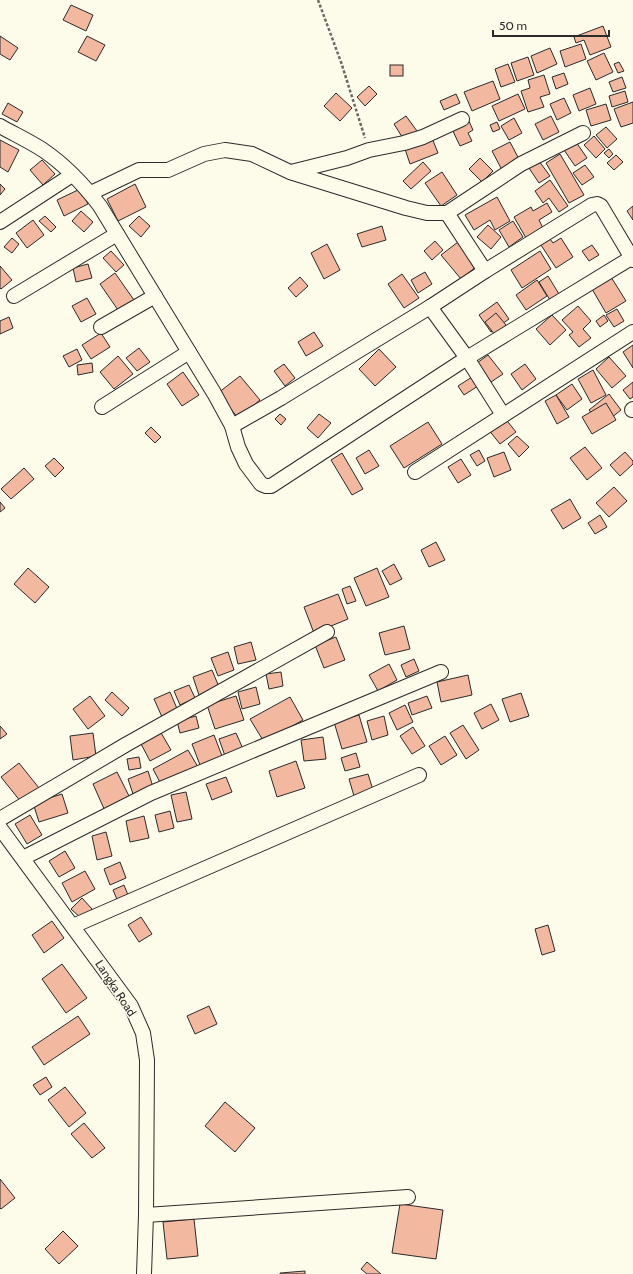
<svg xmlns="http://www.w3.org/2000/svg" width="633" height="1274" viewBox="0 0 633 1274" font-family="Cabin,sans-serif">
  <rect width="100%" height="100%" fill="#fdfbea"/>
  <g fill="#f2b8a0" stroke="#2b2b2b">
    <path d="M71 5 93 15 86 31 63 20Z"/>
    <path d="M603 26 611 47 590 55 584 40 576 43 574 37Z"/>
    <path d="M0 36 18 48 10 60 0 54Z"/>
    <path d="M87 36 105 45 96 61 78 52Z"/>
    <path d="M581 44 586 59 565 67 560 51Z"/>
    <path d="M550 48 557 64 537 73 531 56Z"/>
    <path d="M604 53 613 72 596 80 587 61Z"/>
    <path d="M528 57 534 75 517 81 511 63Z"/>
    <path d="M619 62 624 71 618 73 614 64Z"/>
    <path d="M508 64 515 82 501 87 495 69Z"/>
    <rect x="390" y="65" width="13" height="11"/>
    <path d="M564 73 568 84 556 89 552 77Z"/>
    <path d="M544 75 550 94 540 97 544 107 528 112 521 91 530 88 528 80Z"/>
    <path d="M622 77 626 88 613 92 609 82Z"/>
    <path d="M493 81 500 99 472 111 464 92Z"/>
    <path d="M369 86 377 94 365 106 357 97Z"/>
    <path d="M590 88 596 104 579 111 573 95Z"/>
    <path d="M625 91 628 102 612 107 609 96Z"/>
    <path d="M336 93 352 108 340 121 324 106Z"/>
    <path d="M456 94 460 103 444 110 440 101Z"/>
    <path d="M518 94 525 109 499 121 492 106Z"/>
    <path d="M564 98 571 113 557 120 550 104Z"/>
    <path d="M633 102V123L621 127 614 109Z"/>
    <path d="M8 103 23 112 17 122 2 114Z"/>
    <path d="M606 104 611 120 591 126 586 110Z"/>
    <path d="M406 116 417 131 404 140 394 124Z"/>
    <path d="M551 116 559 132 543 140 535 124Z"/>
    <path d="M514 118 522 133 509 140 501 126Z"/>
    <path d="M468 119 473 130 468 133 472 141 460 146 451 127Z"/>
    <path d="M497 122 500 129 493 132 490 125Z"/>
    <path d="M606 127 617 139 607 148 596 135Z"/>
    <path d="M594 136 605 149 596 158 584 145Z"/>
    <path d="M432 138 438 153 410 164 405 149Z"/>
    <path d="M0 140 19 150 8 172 0 167Z"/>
    <path d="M510 142 520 161 502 170 492 151Z"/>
    <path d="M576 142 587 158 575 166 564 150Z"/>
    <path d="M609 149 613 154 609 158 604 153Z"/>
    <path d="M560 154 584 195 569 203 546 163Z"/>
    <path d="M616 155 623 162 614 170 607 163Z"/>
    <path d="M480 158 493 171 482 182 469 169Z"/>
    <path d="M42 160 55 174 43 185 30 170Z"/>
    <path d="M539 161 550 176 539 183 529 168Z"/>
    <path d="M423 162 431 171 411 189 403 181Z"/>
    <path d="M585 165 594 177 582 185 573 173Z"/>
    <path d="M442 172 457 195 441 206 425 183Z"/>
    <path d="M550 180 568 206 559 212 549 198 543 203 535 191Z"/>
    <path d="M0 184 5 189 0 195Z"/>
    <path d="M135 184 146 207 118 221 107 199Z"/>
    <path d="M80 189 88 204 64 216 57 200Z"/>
    <path d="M497 197 510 221 495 230 490 220 474 230 465 215Z"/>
    <path d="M547 203 552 212 539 220 543 228 526 238 514 217 531 207 533 211Z"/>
    <path d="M633 206V220L627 211Z"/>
    <path d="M81 211 93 222 84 232 72 221Z"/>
    <path d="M45 216 56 227 51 232 39 221Z"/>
    <path d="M139 216 150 226 141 237 129 226Z"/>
    <path d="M33 220 44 235 27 248 16 233Z"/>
    <path d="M513 221 523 237 509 247 499 230Z"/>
    <path d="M488 225 501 237 491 249 477 237Z"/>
    <path d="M382 226 386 240 362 247 357 234Z"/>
    <path d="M548 236 553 243 561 238 573 257 556 268 539 242Z"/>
    <path d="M12 238 19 244 12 253 4 247Z"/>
    <path d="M435 241 443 250 432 260 424 251Z"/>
    <path d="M458 242 477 266 461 279 441 255Z"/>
    <path d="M327 244 340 270 324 279 311 253Z"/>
    <path d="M592 245 599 255 589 261 582 251Z"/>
    <path d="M111 251 124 265 116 272 103 258Z"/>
    <path d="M540 251 551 269 522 288 511 270Z"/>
    <path d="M88 264 92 278 76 282 73 268Z"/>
    <path d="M0 266 12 280 1 289 0 288Z"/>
    <path d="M425 272 432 284 418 293 411 280Z"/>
    <path d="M115 273 134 300 118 310 100 284Z"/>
    <path d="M402 274 419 298 404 308 388 284Z"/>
    <path d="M548 276 559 294 550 300 539 282Z"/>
    <path d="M300 277 308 286 296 297 288 288Z"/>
    <path d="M611 277 626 301 606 313 592 289Z"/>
    <path d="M537 280 547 296 526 310 516 295Z"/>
    <path d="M87 298 96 314 81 322 72 306Z"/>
    <path d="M497 302 509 319 491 332 479 315Z"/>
    <path d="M578 306 591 321 583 329 591 338 579 347 569 335 573 332 562 320Z"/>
    <path d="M617 309 624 321 614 327 606 315Z"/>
    <path d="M496 313 506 325 495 335 485 322Z"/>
    <path d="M552 315 566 330 550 345 536 329Z"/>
    <path d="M604 315 608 321 600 327 596 321Z"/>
    <path d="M9 317 13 328 0 334V321Z"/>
    <path d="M314 332 323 346 306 356 298 342Z"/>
    <path d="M101 333 110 347 91 359 82 345Z"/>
    <path d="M633 345V368L623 352Z"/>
    <path d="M139 348 150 362 137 371 126 358Z"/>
    <path d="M77 349 82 360 69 367 63 356Z"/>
    <path d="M379 349 396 367 375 386 359 369Z"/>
    <path d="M488 355 503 374 491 382 477 363Z"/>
    <path d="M118 356 133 374 114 389 100 372Z"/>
    <path d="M609 357 626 376 612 388 596 369Z"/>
    <path d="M92 363 93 372 78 375 77 365Z"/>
    <path d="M284 364 295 378 285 386 274 371Z"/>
    <path d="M525 364 536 379 522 390 511 374Z"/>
    <path d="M593 370 606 395 591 403 578 379Z"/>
    <path d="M183 372 199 395 182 406 167 384Z"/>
    <path d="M240 376 260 400 238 418 218 393Z"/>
    <path d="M472 377 478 386 464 395 458 386Z"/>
    <path d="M633 382V397L630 399 623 390Z"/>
    <path d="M572 384 582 399 567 410 556 395Z"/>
    <path d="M609 394 621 410 601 426 589 410Z"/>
    <path d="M556 395 569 417 557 424 545 401Z"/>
    <path d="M606 403 616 420 592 434 582 417Z"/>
    <path d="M280 414 286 419 281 425 275 419Z"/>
    <path d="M319 414 331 423 318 438 307 428Z"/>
    <path d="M504 417 516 432 500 444 488 429Z"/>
    <path d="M428 422 442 444 404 468 390 446Z"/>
    <path d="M151 427 161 437 155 443 145 433Z"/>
    <path d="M517 436 529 447 519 457 508 444Z"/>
    <path d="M585 447 602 468 587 480 570 458Z"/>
    <path d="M369 450 379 466 365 474 356 458Z"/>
    <path d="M479 450 485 461 477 466 470 455Z"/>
    <path d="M504 452 511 470 494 477 487 458Z"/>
    <path d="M625 452 633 461V464L620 476 610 465Z"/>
    <path d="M342 453 363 489 352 495 331 460Z"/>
    <path d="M54 458 64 468 55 477 45 466Z"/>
    <path d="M461 459 471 475 458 483 448 467Z"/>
    <path d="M24 468 34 479 11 499 1 489Z"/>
    <path d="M614 487 627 501 609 517 596 503Z"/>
    <path d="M570 499 581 518 563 529 551 510Z"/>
    <path d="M0 502 5 508 0 512Z"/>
    <path d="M600 515 607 527 595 534 588 523Z"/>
    <path d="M436 542 445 560 429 567 421 550Z"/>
    <path d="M394 564 402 579 390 585 382 571Z"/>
    <path d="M28 568 49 587 35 603 14 584Z"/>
    <path d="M377 568 389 597 366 606 354 578Z"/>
    <path d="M350 586 356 601 347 604 342 589Z"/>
    <path d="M338 594 348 619 314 633 304 607Z"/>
    <path d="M404 626 410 649 385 655 379 633Z"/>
    <path d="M336 637 345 660 324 668 315 645Z"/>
    <path d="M251 642 256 660 238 664 234 647Z"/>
    <path d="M228 652 234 670 218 676 211 658Z"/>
    <path d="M414 659 419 671 406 677 401 665Z"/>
    <path d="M389 664 397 680 378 691 369 675Z"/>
    <path d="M212 670 219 687 199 695 193 677Z"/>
    <path d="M281 672 283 686 269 689 266 674Z"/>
    <path d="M468 675 472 695 441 702 437 682Z"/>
    <path d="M189 685 195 698 180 705 174 691Z"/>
    <path d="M256 687 260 704 242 709 238 692Z"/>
    <path d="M112 692 129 708 122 716 105 700Z"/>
    <path d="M170 692 178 711 162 717 154 699Z"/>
    <path d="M521 693 529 716 510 722 502 699Z"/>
    <path d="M90 696 105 716 88 729 73 709Z"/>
    <path d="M236 696 244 720 215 729 207 705Z"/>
    <path d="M427 696 432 708 412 715 408 703Z"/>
    <path d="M290 697 303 720 264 742 250 719Z"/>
    <path d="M491 704 499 720 482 729 474 713Z"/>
    <path d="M405 705 413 722 397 730 389 713Z"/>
    <path d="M359 715 367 742 342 749 334 722Z"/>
    <path d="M196 716 199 728 180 733 177 721Z"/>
    <path d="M384 716 388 735 372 740 367 721Z"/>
    <path d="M463 725 479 750 466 759 450 733Z"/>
    <path d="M0 726 7 734 0 739Z"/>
    <path d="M413 727 425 746 412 754 400 736Z"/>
    <path d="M160 731 171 750 150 761 140 742Z"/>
    <path d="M93 733 96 756 73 760 70 736Z"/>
    <path d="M236 733 243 749 225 756 219 739Z"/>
    <path d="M214 735 222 756 200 765 192 744Z"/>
    <path d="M445 736 457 755 441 765 429 746Z"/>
    <path d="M323 737 326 759 304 761 301 740Z"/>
    <path d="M188 750 198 767 162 786 153 769Z"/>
    <path d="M356 753 360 767 345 771 341 758Z"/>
    <path d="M139 757 141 768 129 770 127 759Z"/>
    <path d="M296 761 305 788 277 797 269 771Z"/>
    <path d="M19 763 39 788 21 802 1 777Z"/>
    <path d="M148 771 153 787 133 794 128 779Z"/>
    <path d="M117 772 130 798 105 811 93 784Z"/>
    <path d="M368 774 373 790 354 796 349 779Z"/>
    <path d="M226 777 232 792 212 800 206 784Z"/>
    <path d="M186 792 192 819 177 822 171 795Z"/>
    <path d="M62 794 68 813 39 822 33 803Z"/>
    <path d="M170 811 174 828 159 832 155 815Z"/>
    <path d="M30 815 42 835 27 844 15 824Z"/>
    <path d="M144 816 149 838 130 842 126 821Z"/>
    <path d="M106 832 112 856 97 860 92 836Z"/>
    <path d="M65 851 75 868 59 877 49 861Z"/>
    <path d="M120 862 126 878 110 885 104 869Z"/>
    <path d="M85 871 95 889 72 902 62 883Z"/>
    <path d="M124 885 130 900 119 904 113 890Z"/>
    <path d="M82 898 92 909 82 919 71 909Z"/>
    <path d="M141 917 152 934 139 942 128 925Z"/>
    <path d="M52 921 64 938 44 953 32 935Z"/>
    <path d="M548 925 555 951 542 955 535 929Z"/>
    <path d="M62 964 87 998 66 1013 42 979Z"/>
    <path d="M209 1006 217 1024 195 1034 187 1016Z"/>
    <path d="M78 1016 90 1034 44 1065 32 1047Z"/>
    <path d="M46 1077 52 1087 40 1095 33 1085Z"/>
    <path d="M65 1087 86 1113 69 1127 48 1100Z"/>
    <path d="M225 1102 255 1128 235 1152 205 1126Z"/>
    <path d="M84 1123 105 1148 92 1158 71 1134Z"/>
    <path d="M0 1179 15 1198 1 1209 0 1208Z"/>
    <path d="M400 1204 443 1210 436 1259 392 1253Z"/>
    <path d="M194 1219 198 1256 167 1259 163 1222Z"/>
    <path d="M63 1231 78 1246 59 1264 45 1249Z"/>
    <path d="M367 1262 381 1274H367L361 1269Z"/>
    <path d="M305 1271V1274H280V1273Z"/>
  </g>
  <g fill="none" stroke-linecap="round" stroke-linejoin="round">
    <g stroke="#2b2b2b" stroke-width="16">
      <g id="minor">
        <path d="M0 126C14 134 29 141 43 150 65 165 84 185 100 206L214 393 232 426 238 447 246 464 261 484 266 486H271L467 358 631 258"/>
        <path d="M291 172 347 158 369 150 404 143 423 137 462 119"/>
        <path d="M91 193 139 170H168L204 154 225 150 252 154 290 172 406 208 427 213H447L521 164 583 133"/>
        <path d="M447 213 485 271"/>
        <path d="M0 222 72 175"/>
        <path d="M14 296 117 234"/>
        <path d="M430 307 467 358 503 415"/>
        <path d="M101 327 155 296"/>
        <path d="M102 407 189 352"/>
        <path d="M632 410 633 409"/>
        <path d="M232 426 281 398 430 307 485 271 592 205 597 204 601 206 633 260"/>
        <path d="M415 472 633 332"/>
        <path d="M0 819 127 744 327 632"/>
        <path d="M0 828 131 1006 143 1033 147 1060 146 1215 144 1274"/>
        <path d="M23 858 151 793 441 672"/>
        <path d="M73 926 419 775"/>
        <path d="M146 1215 408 1197"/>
      </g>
    </g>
    <path stroke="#6a6964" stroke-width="2.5" stroke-dasharray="3 2" stroke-linecap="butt" d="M318 0 341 62 365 138"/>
    <use href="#minor" stroke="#fdfbea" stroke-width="14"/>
  </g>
  <g text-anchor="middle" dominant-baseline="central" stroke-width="3" stroke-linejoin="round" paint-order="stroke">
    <g font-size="12" fill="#2b2b2b" stroke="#fdfbea">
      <text transform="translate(116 988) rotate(57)">Langka Road</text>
    </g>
  </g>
  <path d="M493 30v6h116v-6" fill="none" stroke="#2b2b2b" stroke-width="2"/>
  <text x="499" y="30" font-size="12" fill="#2b2b2b" stroke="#fdfbea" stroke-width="3" paint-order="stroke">50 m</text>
</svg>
